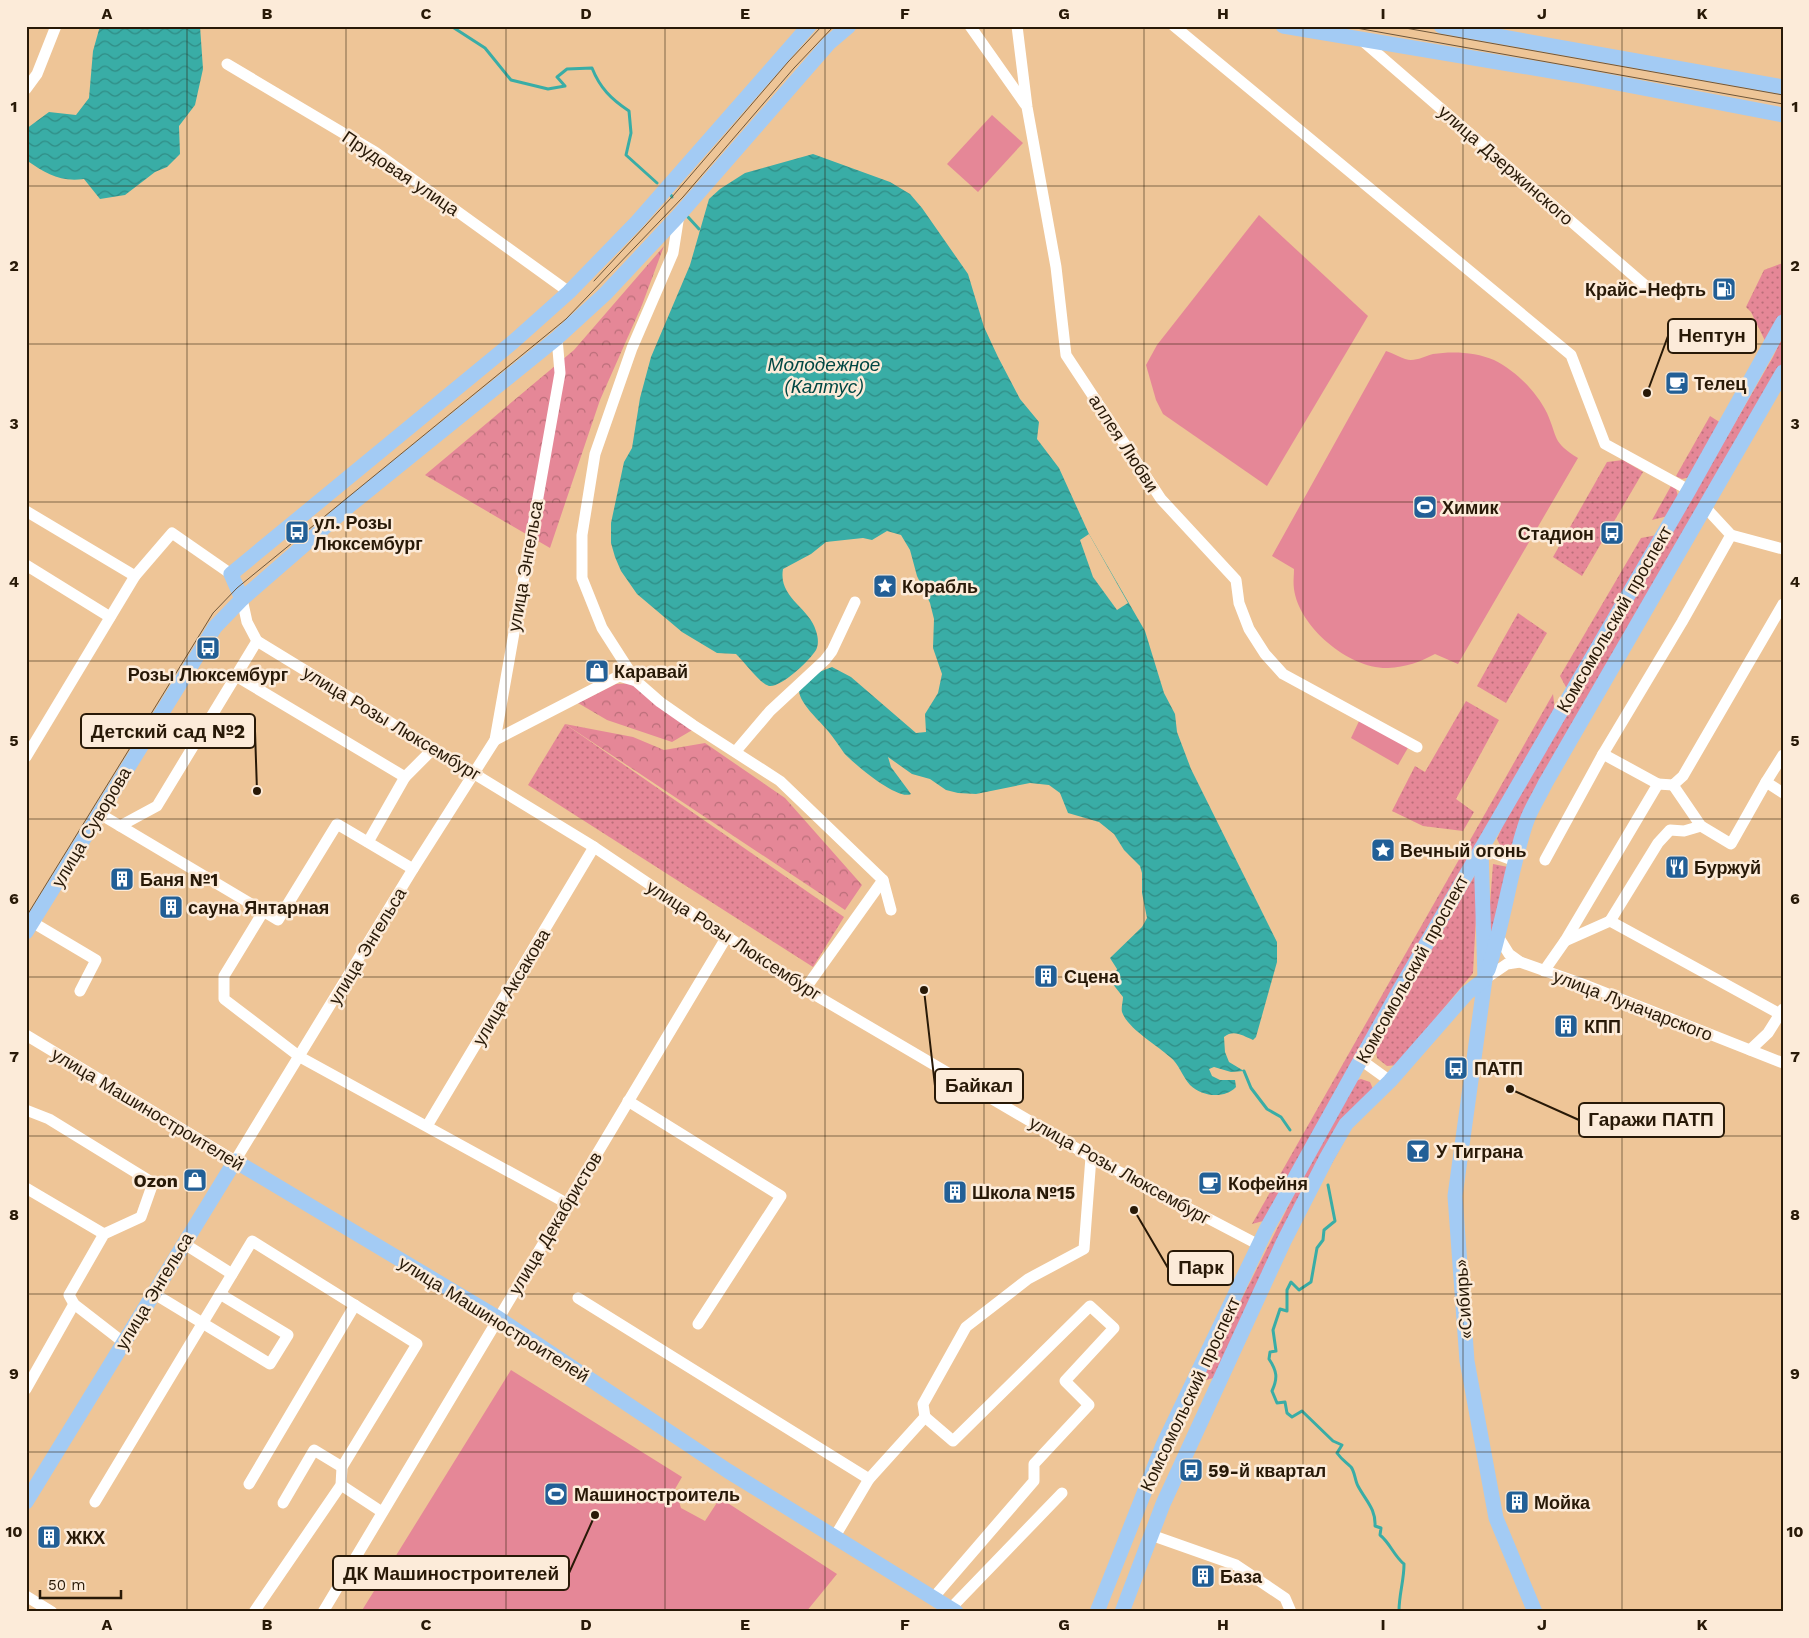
<svg xmlns="http://www.w3.org/2000/svg" width="1809" height="1638" viewBox="0 0 1809 1638" font-family="'Work Sans',sans-serif">
  <defs>
    <pattern id="grass-dots" width="8" height="8" patternUnits="userSpaceOnUse" patternTransform="scale(1.25)"><rect width="8" height="8" fill="#e58797"/><path d="M2 2h.1M6 6h.1" fill="none" stroke="#ba6e79" stroke-width="1.8" stroke-linecap="round"/></pattern>
    <pattern id="park-crowns" width="20" height="18" patternUnits="userSpaceOnUse" patternTransform="scale(1.25)"><rect width="20" height="18" fill="#e58797"/><path d="M2 6a3 3 0 1 1 6 0M12 15a3 3 0 1 1 6 0" fill="none" stroke="#ba6e79"/></pattern>
    <pattern id="water-waves" width="16" height="10" patternUnits="userSpaceOnUse" patternTransform="scale(1.25)"><rect width="16" height="10" fill="#39ada6"/><path d="M0 5q4-4 8 0t8 0" fill="none" stroke="#308c85"/></pattern>
  </defs>
  <rect width="100%" height="100%" fill="#eec597"/>
  <g fill="url(#grass-dots)">
    <path d="M1783 263V322L1769 349 1751 312 1746 307 1764 270Z"/>
    <path d="M1783 336V363L1555 756 1512 845 1501 847 1497 839 1503 825 1773 357Z"/>
    <path d="M1710 416 1721 423 1690 477 1682 479 1676 476Z"/>
    <path d="M1623 460 1643 472 1582 576 1553 557 1607 462Z"/>
    <path d="M1671 486 1676 489 1678 496 1668 516 1652 520Z"/>
    <path d="M1657 535 1567 689 1560 676 1641 538Z"/>
    <path d="M1518 613 1547 633 1506 703 1477 686Z"/>
    <path d="M1553 694 1555 710 1263 1221 1252 1224Z"/>
    <path d="M1466 701 1499 720 1456 799 1474 812 1463 831 1423 826 1392 811 1415 766 1425 772Z"/>
    <path d="M565 724 844 917 813 967 528 785Z"/>
    <path d="M1493 864 1508 867 1491 946 1487 945Z"/>
    <path d="M1475 875 1478 879 1473 973 1397 1065 1387 1066 1377 1058 1375 1046Z"/>
    <path d="M1361 1079 1370 1082 1373 1089 1213 1378 1207 1380 1203 1376 1308 1167 1355 1081Z"/>
  </g>
  <g fill="url(#park-crowns)">
    <path d="M664 246 642 305 600 400 550 548 425 475 574 350Z"/>
    <path d="M638 683 694 729 672 742 607 720 578 703 616 684Z"/>
    <path d="M565 724 633 737 664 750 705 743 785 798 862 885 845 910Z"/>
  </g>
  <g fill="#e58797">
    <path d="M992 115 1023 143 978 192 947 164Z"/>
    <path d="M1259 215 1368 316 1267 486 1163 414 1156 400 1146 365 1157 345Z"/>
    <path d="M1386 351C1393 353 1404 360 1411 360 1418 360 1426 356 1433 354 1452 351 1476 352 1494 360 1516 371 1536 391 1547 413 1558 438 1552 442 1578 458L1458 664 1435 654C1420 662 1406 667 1388 668 1349 669 1299 627 1294 589 1293 582 1294 576 1294 569L1272 556Z"/>
    <path d="M1360 719 1409 746 1398 765 1351 738Z"/>
    <path d="M511 1370 682 1477 675 1489 681 1508 705 1521 720 1498 837 1574 806 1612H361Z"/>
  </g>
  <g fill="url(#water-waves)">
    <path d="M100 26H200L203 69 195 105 179 126 180 154 167 167 155 172 125 195 100 199 84 179C59 182 47 174 26 160V129L49 112 76 115 89 98 93 51Z"/>
    <path d="M813 154 890 182 910 194 922 208 968 274 984 327 998 357 1020 399 1039 422 1037 439 1059 468 1089 534 1145 631 1164 693 1175 714 1177 732 1191 769 1277 942V962L1256 1037 1253 1040C1243 1036 1234 1029 1224 1037L1225 1052 1229 1062 1244 1071 1231 1072 1214 1067 1209 1069 1212 1076 1220 1080H1235L1236 1087C1225 1099 1202 1097 1190 1085 1182 1076 1179 1064 1170 1057 1157 1045 1128 1029 1122 1012 1121 1007 1123 1002 1123 997L1112 983 1117 969 1110 958 1142 927 1147 918 1142 893V873L1140 866 1124 850 1114 834 1099 822 1068 813 1060 793 1049 785 1030 783 976 794 958 793 946 790 930 779 912 774 888 757 891 767 911 794C898 801 854 764 844 753 839 746 834 738 828 731 820 721 800 704 799 691L814 674 832 667 851 677 916 733 926 732 925 714 938 693 942 674 933 648 934 619 930 603 917 576 910 550 901 535 887 531 872 540 863 538 826 542 811 554 783 569C778 598 809 607 816 631 818 637 819 644 816 650 810 660 781 688 769 686 760 684 744 661 736 654L717 653 682 632 637 594 621 571 615 557 611 543V523L624 462 632 448 640 398 651 357 690 265 709 199 720 189 745 173Z"/>
  </g>
  <path fill="#eec597" d="M1089 534 1128 603 1117 610 1093 577 1080 540Z"/>
  <g fill="none" stroke-linecap="round" stroke-linejoin="round">
    <g stroke="#39ada6" stroke-width="3">
      <path d="M451 26 485 48 511 80 548 89 565 86 557 77 567 69 592 68C600 88 611 99 629 111L631 133 626 155 657 183"/>
      <path d="M671 195 672 197"/>
      <path d="M688 217 699 229"/>
      <path d="M1244 1071 1251 1088 1267 1109 1281 1117 1290 1130"/>
      <path d="M1328 1185 1335 1221 1324 1230 1323 1240 1317 1248 1311 1282 1299 1290 1291 1282 1287 1290V1311L1280 1309 1273 1330 1276 1351 1270 1352 1269 1359C1277 1371 1278 1378 1272 1391L1277 1403 1285 1402 1287 1413 1292 1417 1302 1411 1333 1441 1342 1445 1337 1453C1342 1460 1346 1462 1351 1467 1355 1472 1355 1481 1358 1486 1366 1501 1376 1509 1375 1526L1381 1528 1380 1535C1390 1543 1394 1556 1404 1564 1404 1581 1399 1594 1399 1611L1411 1612"/>
    </g>
    <g stroke="#fff" stroke-width="11">
      <path d="M970 26 1025 104"/>
      <path d="M1017 26 1027 107 1056 267 1066 355 1161 499 1236 580 1239 603 1249 629 1265 654 1283 674 1417 747"/>
      <path d="M1174 26 1571 355 1605 444 1689 490"/>
      <path d="M1364 42 1648 288"/>
      <path d="M227 64 375 152 569 292"/>
      <path d="M26 89 37 74 56 26"/>
      <path d="M26 511 135 576"/>
      <path d="M1731 535 1783 549"/>
      <path d="M26 565 110 617"/>
      <path d="M242 599 247 622 257 641 594 847 805 989 1091 1157 1259 1245"/>
      <path d="M236 676 405 777 434 748"/>
      <path d="M636 681 602 628 582 578V535L595 454 632 348 673 253 679 215"/>
      <path d="M495 740 619 676 636 681 660 702 693 725 780 781 883 880 891 910"/>
      <path d="M736 751 770 711 825 660 832 651 855 602"/>
      <path d="M26 757 135 576 172 533 231 574"/>
      <path d="M1766 782 1783 755"/>
      <path d="M1658 784 1673 785 1683 776 1783 604"/>
      <path d="M1673 785 1701 826 1731 844 1766 782 1783 793"/>
      <path d="M100 814 278 920 337 824 413 869"/>
      <path d="M120 826 157 806 257 641"/>
      <path d="M368 842 405 777"/>
      <path d="M1481 848 1515 861"/>
      <path d="M1545 860 1603 754"/>
      <path d="M263 912 224 976V999L300 1057 568 1204"/>
      <path d="M1610 921 1658 843 1670 830 1684 831 1701 826"/>
      <path d="M32 922 96 960 80 991"/>
      <path d="M1499 938 1509 954 1520 962"/>
      <path d="M1565 941 1610 921 1780 1014"/>
      <path d="M1544 971 1565 941 1658 784 1603 754 1682 622 1731 535 1705 507"/>
      <path d="M1485 979 1507 964 1520 962 1588 986 1783 1063"/>
      <path d="M805 989 883 880"/>
      <path d="M26 1035 235 1161 413 869 495 740 560 373 557 338"/>
      <path d="M1750 1050 1768 1033 1783 1009"/>
      <path d="M1361 1060 1390 1081"/>
      <path d="M628 1101 781 1196 698 1324"/>
      <path d="M26 1110 49 1119 153 1183 141 1217 104 1234 69 1295 74 1304 123 1342"/>
      <path d="M427 1126 594 847"/>
      <path d="M26 1188 104 1234"/>
      <path d="M183 1243 232 1274"/>
      <path d="M153 1293 270 1364 288 1335 220 1294"/>
      <path d="M578 1298 869 1479"/>
      <path d="M26 1389 74 1304"/>
      <path d="M925 1417 953 1441 1090 1306 1114 1328 1065 1381 1089 1405 1034 1464V1481L934 1597"/>
      <path d="M249 1484 355 1305"/>
      <path d="M341 1485 382 1512"/>
      <path d="M95 1502 252 1241 417 1344 342 1467 341 1485 254 1612"/>
      <path d="M283 1503 314 1450 342 1467"/>
      <path d="M1151 1535 1236 1565 1285 1598 1291 1612"/>
      <path d="M834 1538 869 1479 925 1417 923 1404 966 1327 1028 1279 1084 1249 1091 1157"/>
      <path d="M26 1596 52 1612"/>
      <path d="M951 1608 1062 1493"/>
      <path d="M323 1612 726 938"/>
    </g>
    <g stroke="#a3cbf4" stroke-width="15">
      <path d="M1283 26 1575 75 1783 115"/>
      <path d="M1441 26 1783 87"/>
      <path d="M242 599 231 574 513 342 569 292 637 222 809 26"/>
      <path d="M1481 849 1485 979 1455 1196 1467 1361 1496 1518 1535 1612"/>
      <path d="M26 932 215 627 242 599 349 506 557 338 605 294 679 215 829 43 849 26"/>
      <path d="M1488 970C1504 922 1510 871 1526 823 1530 810 1539 797 1545 784L1783 372"/>
      <path d="M26 1502 235 1161 498 1318 728 1471 956 1612"/>
      <path d="M1097 1612 1163 1445 1266 1230 1399 991 1689 490 1783 322"/>
      <path d="M1122 1612 1163 1504 1284 1241 1327 1157 1346 1124 1390 1081 1467 993 1485 979"/>
    </g>
    <g stroke="#6f573b" stroke-width="1">
      <path d="M1345 26 1783 104"/>
      <path d="M1394 26 1783 95"/>
      <path d="M594 281 672 197 788 62 822 26"/>
      <path d="M26 917 213 613 237 588 566 319 683 197 794 68 834 26"/>
    </g>
  </g>
  <path fill="none" stroke="#281907" stroke-width="1" stroke-opacity="0.55" d="M187 26V1612M346 26V1612M506 26V1612M665 26V1612M825 26V1612M984 26V1612M1144 26V1612M1303 26V1612M1463 26V1612M1622 26V1612M26 186H1783M26 344H1783M26 502H1783M26 661H1783M26 819H1783M26 977H1783M26 1136H1783M26 1294H1783M26 1452H1783"/>
  <defs>
    <g id="fuel-square" transform="scale(1.25)"><rect x="-9" y="-9" width="18" height="18" rx="4" fill="#225f96" stroke="#fcebd9"/><path d="M-5.5-6h7V0h2V4h1.3V-2.5L3-4.5l.8-.8L6-3V5H2.5V1h-1V6h-7ZM-4.2-4.7v3.2H.2V-4.7Z" fill="#fff"/></g>
    <g id="cafe-square" transform="scale(1.25)"><rect x="-9" y="-9" width="18" height="18" rx="4" fill="#225f96" stroke="#fcebd9"/><path d="M-5.5-4.5H6V0H3Q3 3.5 0 3.5H-2.5Q-5.5 3.5-5.5 0ZM3-3.2v2h1.7v-2ZM-6 4.5H4V6H-6Z" fill="#fff"/></g>
    <g id="stadium-square" transform="scale(1.25)"><rect x="-9" y="-9" width="18" height="18" rx="4" fill="#225f96" stroke="#fcebd9"/><path d="M0-5a6.5 5 0 1 0 0 10a6.5 5 0 1 0 0-10ZM-3.5-1.8h7v3.6h-7Z" fill="#fff"/></g>
    <g id="bus-square" transform="scale(1.25)"><rect x="-9" y="-9" width="18" height="18" rx="4" fill="#225f96" stroke="#fcebd9"/><path d="M-5-6H5V4H4V6H2V4H-2V6H-4V4H-5ZM-3.5-4V0h7V-4ZM-3.5 1.2v1.5H-2V1.2ZM2 1.2v1.5H3.5V1.2Z" fill="#fff"/></g>
    <g id="sight-square" transform="scale(1.25)"><rect x="-9" y="-9" width="18" height="18" rx="4" fill="#225f96" stroke="#fcebd9"/><path d="M0-6L1.8-2.2L6-1.7L2.9 1.2L3.7 5.4L0 3.3L-3.7 5.4L-2.9 1.2L-6-1.7L-1.8-2.2Z" fill="#fff"/></g>
    <g id="shop-square" transform="scale(1.25)"><rect x="-9" y="-9" width="18" height="18" rx="4" fill="#225f96" stroke="#fcebd9"/><path d="M-5-2.5h2.3a2.7 3.5 0 0 1 5.4 0H5L5.5 6h-11ZM-1.5-2.5h3a1.5 2.3 0 0 0-3 0Z" fill="#fff"/></g>
    <g id="restaurant-square" transform="scale(1.25)"><rect x="-9" y="-9" width="18" height="18" rx="4" fill="#225f96" stroke="#fcebd9"/><path d="M-5-6h1v4h1v-4h1v4h1v-4h1v5L-1.5 .5V6h-2V.5L-5-1ZM5-6V6H3V1.5H1.5Q1.5-4 5-6Z" fill="#fff"/></g>
    <g id="building-square" transform="scale(1.25)"><rect x="-9" y="-9" width="18" height="18" rx="4" fill="#225f96" stroke="#fcebd9"/><path d="M-4-6H4V6H1V3H-1V6H-4ZM-2.5-4.3h1.7v1.8h-1.7ZM.8-4.3h1.7v1.8H.8ZM-2.5-1h1.7V.8h-1.7ZM.8-1h1.7V.8H.8Z" fill="#fff"/></g>
    <g id="bar-square" transform="scale(1.25)"><rect x="-9" y="-9" width="18" height="18" rx="4" fill="#225f96" stroke="#fcebd9"/><path d="M-6-5H6L.8 .8V4.5H3.5V6h-7V4.5H-.8V.8Z" fill="#fff"/></g>
  </defs>
  <g fill-rule="evenodd">
    <use href="#fuel-square" x="1724" y="289"/>
    <use href="#cafe-square" x="1677" y="383"/>
    <use href="#stadium-square" x="1425" y="507"/>
    <use href="#bus-square" x="297" y="532"/>
    <use href="#bus-square" x="1612" y="533"/>
    <use href="#sight-square" x="885" y="586"/>
    <use href="#bus-square" x="208" y="648"/>
    <use href="#shop-square" x="597" y="671"/>
    <use href="#sight-square" x="1383" y="850"/>
    <use href="#restaurant-square" x="1677" y="867"/>
    <use href="#building-square" x="122" y="879"/>
    <use href="#building-square" x="171" y="907"/>
    <use href="#building-square" x="1046" y="976"/>
    <use href="#building-square" x="1566" y="1026"/>
    <use href="#bus-square" x="1456" y="1068"/>
    <use href="#bar-square" x="1418" y="1151"/>
    <use href="#shop-square" x="195" y="1180"/>
    <use href="#cafe-square" x="1210" y="1183"/>
    <use href="#building-square" x="955" y="1192"/>
    <use href="#bus-square" x="1191" y="1470"/>
    <use href="#stadium-square" x="556" y="1494"/>
    <use href="#building-square" x="1517" y="1502"/>
    <use href="#building-square" x="49" y="1537"/>
    <use href="#building-square" x="1203" y="1576"/>
  </g>
  <g text-anchor="middle" dominant-baseline="central" stroke-width="5" stroke-linejoin="round" paint-order="stroke">
    <g font-size="18" fill="#281907" stroke="#fcebd9">
      <text transform="translate(1506 165) rotate(41)">улица Дзержинского</text>
      <text transform="translate(401 173) rotate(34)">Прудовая улица</text>
      <text transform="translate(1124 443) rotate(57)">аллея Любви</text>
      <text transform="translate(525 566) rotate(-80)">улица Энгельса</text>
      <text transform="translate(1614 619) rotate(-60)">Комсомольский проспект</text>
      <text transform="translate(392 723) rotate(31)">улица Розы Люксембург</text>
      <text transform="translate(91 827) rotate(-59)">улица Суворова</text>
      <text transform="translate(734 940) rotate(33)">улица Розы Люксембург</text>
      <text transform="translate(367 946) rotate(-59)">улица Энгельса</text>
      <text transform="translate(1412 969) rotate(-61)">Комсомольский проспект</text>
      <text transform="translate(511 987) rotate(-59)">улица Аксакова</text>
      <text transform="translate(1633 1005) rotate(21)">улица Луначарского</text>
      <text transform="translate(148 1109) rotate(31)">улица Машиностроителей</text>
      <text transform="translate(1120 1170) rotate(29)">улица Розы Люксембург</text>
      <text transform="translate(555 1223) rotate(-59)">улица Декабристов</text>
      <text transform="translate(154 1291) rotate(-59)">улица Энгельса</text>
      <text transform="translate(1463 1299) rotate(-94)">«Сибирь»</text>
      <text transform="translate(494 1319) rotate(32)">улица Машиностроителей</text>
      <text transform="translate(1190 1394) rotate(-65)">Комсомольский проспект</text>
    </g>
    <g font-size="18" font-weight="bold" fill="#281907" stroke="#fcebd9" text-anchor="start">
      <text x="1706" y="289" text-anchor="end">Крайс-Нефть</text>
      <text x="1694" y="383">Телец</text>
      <text x="1442" y="507">Химик</text>
      <text x="314" y="522">ул. Розы<tspan x="314" dy="21">Люксембург</tspan></text>
      <text x="1594" y="533" text-anchor="end">Стадион</text>
      <text x="902" y="586">Корабль</text>
      <text x="614" y="671">Каравай</text>
      <text x="208" y="674" text-anchor="middle">Розы Люксембург</text>
      <text x="1400" y="850">Вечный огонь</text>
      <text x="1694" y="867">Буржуй</text>
      <text x="140" y="879">Баня №1</text>
      <text x="188" y="907">сауна Янтарная</text>
      <text x="1064" y="976">Сцена</text>
      <text x="1584" y="1026">КПП</text>
      <text x="1474" y="1068">ПАТП</text>
      <text x="1436" y="1151">У Тиграна</text>
      <text x="178" y="1180" text-anchor="end">Ozon</text>
      <text x="1228" y="1183">Кофейня</text>
      <text x="972" y="1192">Школа №15</text>
      <text x="1208" y="1470">59-й квартал</text>
      <text x="574" y="1494">Машиностроитель</text>
      <text x="1534" y="1502">Мойка</text>
      <text x="66" y="1537">ЖКХ</text>
      <text x="1220" y="1576">База</text>
    </g>
    <g font-size="19" font-style="italic" fill="#004743" stroke="#fcebd9">
      <text x="824" y="364">Молодежное<tspan x="824" dy="22">(Калтус)</tspan></text>
    </g>
  </g>
  <path fill="none" stroke="#281907" stroke-width="2" d="M1647 393L1668 336M257 791L255 731M924 990L935 1086M1510 1089L1579 1120M1134 1210L1168 1268M595 1515L569 1573"/>
  <g fill="#281907" stroke="#fcebd9" stroke-width="2">
    <circle cx="1647" cy="393" r="5"/>
    <circle cx="257" cy="791" r="5"/>
    <circle cx="924" cy="990" r="5"/>
    <circle cx="1510" cy="1089" r="5"/>
    <circle cx="1134" cy="1210" r="5"/>
    <circle cx="595" cy="1515" r="5"/>
  </g>
  <g fill="#fcebd9" stroke="#281907" stroke-width="2">
    <rect x="1668" y="319" width="88" height="34" rx="5"/>
    <rect x="81" y="714" width="174" height="34" rx="5"/>
    <rect x="935" y="1069" width="88" height="34" rx="5"/>
    <rect x="1579" y="1103" width="145" height="34" rx="5"/>
    <rect x="1168" y="1251" width="65" height="34" rx="5"/>
    <rect x="333" y="1556" width="236" height="34" rx="5"/>
  </g>
  <g font-size="19" text-anchor="middle" font-weight="bold" fill="#281907">
    <text x="1712" y="342">Нептун</text>
    <text x="168" y="738">Детский сад №2</text>
    <text x="979" y="1092">Байкал</text>
    <text x="1651" y="1126">Гаражи ПАТП</text>
    <text x="1201" y="1274">Парк</text>
    <text x="451" y="1580">ДК Машиностроителей</text>
  </g>
  <rect width="1809" height="1638" fill="none" stroke="#fcebd9" stroke-width="55"/>
  <path d="M40 1590v8h81v-8" fill="none" stroke="#281907" stroke-width="2.5"/>
  <text x="48" y="1590" font-size="15" fill="#281907" stroke="#fcebd9" stroke-width="4" paint-order="stroke">50 m</text>
  <rect x="28" y="28" width="1754" height="1582" fill="none" stroke="#281907" stroke-width="2"/>
  <g font-size="16" text-anchor="middle" font-weight="bold" fill="#281907">
    <text x="107" y="19">A</text>
    <text x="267" y="19">B</text>
    <text x="426" y="19">C</text>
    <text x="586" y="19">D</text>
    <text x="745" y="19">E</text>
    <text x="905" y="19">F</text>
    <text x="1064" y="19">G</text>
    <text x="1223" y="19">H</text>
    <text x="1383" y="19">I</text>
    <text x="1542" y="19">J</text>
    <text x="1702" y="19">K</text>
    <text x="14" y="112">1</text>
    <text x="1795" y="112">1</text>
    <text x="14" y="271">2</text>
    <text x="1795" y="271">2</text>
    <text x="14" y="429">3</text>
    <text x="1795" y="429">3</text>
    <text x="14" y="587">4</text>
    <text x="1795" y="587">4</text>
    <text x="14" y="746">5</text>
    <text x="1795" y="746">5</text>
    <text x="14" y="904">6</text>
    <text x="1795" y="904">6</text>
    <text x="14" y="1062">7</text>
    <text x="1795" y="1062">7</text>
    <text x="14" y="1220">8</text>
    <text x="1795" y="1220">8</text>
    <text x="14" y="1379">9</text>
    <text x="1795" y="1379">9</text>
    <text x="14" y="1537">10</text>
    <text x="1795" y="1537">10</text>
    <text x="107" y="1630">A</text>
    <text x="267" y="1630">B</text>
    <text x="426" y="1630">C</text>
    <text x="586" y="1630">D</text>
    <text x="745" y="1630">E</text>
    <text x="905" y="1630">F</text>
    <text x="1064" y="1630">G</text>
    <text x="1223" y="1630">H</text>
    <text x="1383" y="1630">I</text>
    <text x="1542" y="1630">J</text>
    <text x="1702" y="1630">K</text>
  </g>
</svg>
